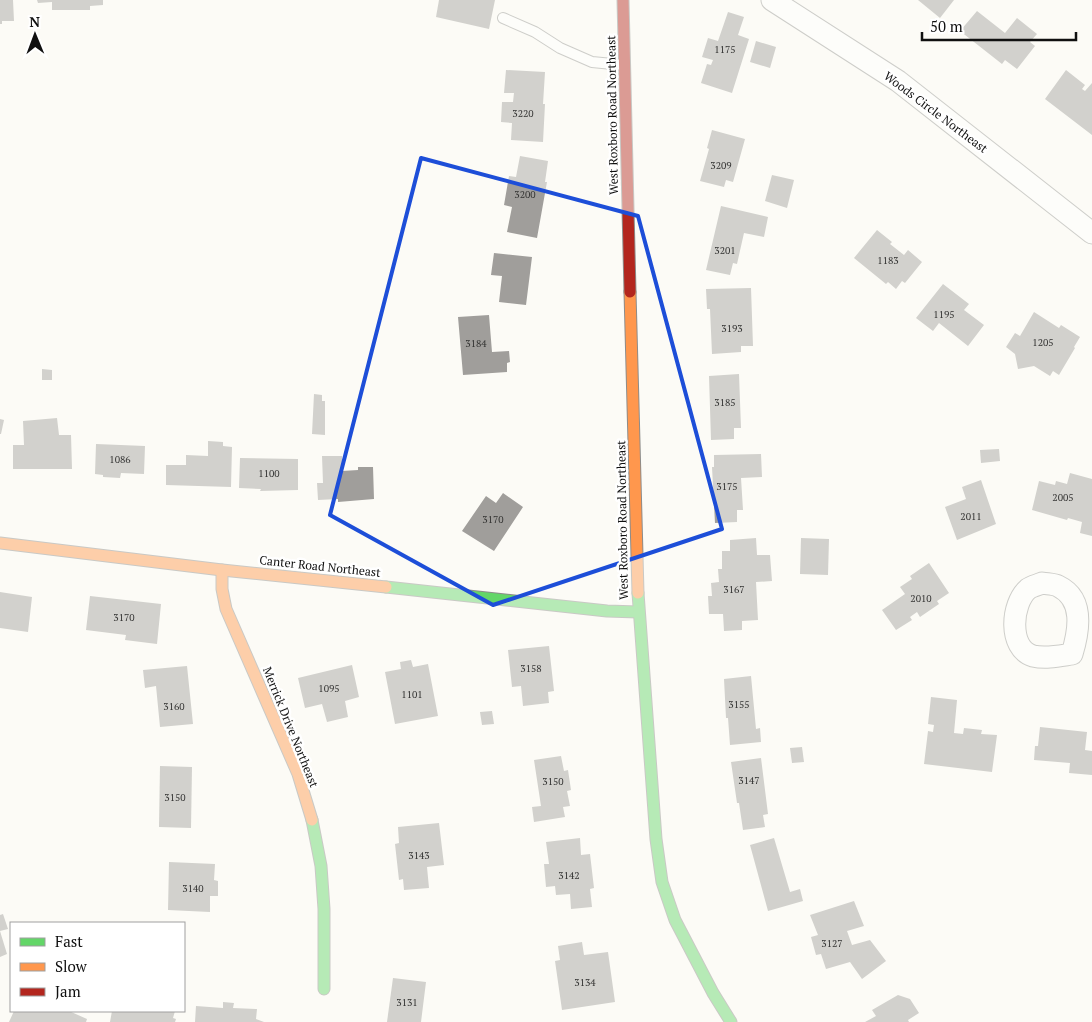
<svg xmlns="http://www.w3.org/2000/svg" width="1092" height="1022" viewBox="0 0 1092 1022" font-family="'PT Serif',serif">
  <rect width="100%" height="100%" fill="#fcfbf6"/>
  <g fill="#a09e9b">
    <path d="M0 0H13L14 21H2V24H0Z"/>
    <path d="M37 0H103V5L90 6V10H52V2L38 3Z"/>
    <path d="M439 0H495L489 29 436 17Z"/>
    <path d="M918 0H954L940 18Z"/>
    <path d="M977 11 1005 33 1017 18 1037 34 1030 42 1035 46 1017 69 1005 60 1002 64 960 31Z"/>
    <path d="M728 12 744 17 738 35 749 39 732 93 701 83 707 64 711 65 713 60 702 57 708 38 718 41Z"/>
    <path d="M756 41 776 47 770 68 750 62Z"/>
    <path d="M506 70 545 72 543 104H545L543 142 511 140 512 123 501 122 502 102H513L514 93H504Z"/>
    <path d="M1066 70 1085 85 1082 89 1085 91 1092 83V135L1045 99Z"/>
    <path d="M712 130 745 139 733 182 726 180 724 187 700 181 709 149 707 148Z"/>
    <path d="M520 156 548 161 545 182H547L537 238 507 232 512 207 504 205 509 176 516 177Z"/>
    <path d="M772 175 794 180 787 208 765 201Z"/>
    <path d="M721 206 768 217 764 237 744 233 737 264 733 263 730 275 706 270Z"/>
    <path d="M877 230 892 242 890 244 904 255 908 250 922 262 905 283 902 281 896 289 888 282 886 284 854 258Z"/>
    <path d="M494 253 532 257 526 305 499 302 502 276 491 275Z"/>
    <path d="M943 284 969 304 964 310 984 325 968 346 939 323 933 331 916 318Z"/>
    <path d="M751 288 753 346H741V352L712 354 710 309H707L706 289Z"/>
    <path d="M1034 312 1059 328 1061 325 1080 337 1074 347 1075 348 1059 375 1053 371 1050 376 1034 366 1018 369 1015 354 1006 347 1015 333 1020 336Z"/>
    <path d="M489 315 492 352 509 351 510 362 507 363V372L463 375 458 317Z"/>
    <path d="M42 369 52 370V380H42Z"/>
    <path d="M739 374 741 428H734V439L711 440 709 376Z"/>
    <path d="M314 394 322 395V401H325V435L312 434Z"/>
    <path d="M57 418 59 435H71L72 469H13V445H24L23 421Z"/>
    <path d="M0 419 4 420 1 434H0Z"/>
    <path d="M208 441 223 442V446L232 447 231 487 166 485V465H186V455L208 456Z"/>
    <path d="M96 444 145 446 144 474 121 473 120 478 103 477V475L95 474Z"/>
    <path d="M999 449 1000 461 981 463 980 450Z"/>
    <path d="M761 454 762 477 741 478 743 510H737V522L715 523 712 467H714V455Z"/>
    <path d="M322 456H342V471L358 470V467H373L374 499 338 502V499L318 500 317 483H323Z"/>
    <path d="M240 458 298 459V490L260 491 261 489 239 488Z"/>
    <path d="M1070 473 1092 479V536L1080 533 1082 522 1068 518 1067 520 1032 510 1039 481 1055 485 1056 481 1067 484Z"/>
    <path d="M981 480 996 524 957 540 945 507 966 499 962 487Z"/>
    <path d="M503 493 523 507 494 551 462 531 486 496 496 503Z"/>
    <path d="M756 538 757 555H770L772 581 756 582 758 620 742 621V630L724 631 723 614H709L708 596H712L711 583 719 582 718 569H722V551H730V540Z"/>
    <path d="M801 538 829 539 828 575 800 574Z"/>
    <path d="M929 563 949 593 937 601 939 604 920 617 917 612 910 617 912 620 896 630 882 610 905 594 900 587 912 579 910 576Z"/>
    <path d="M0 592 32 597 28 632 0 628Z"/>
    <path d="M90 596 161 604 157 644 125 640 126 635 86 630Z"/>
    <path d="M549 646 554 691 548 692 549 703 523 706 521 686 512 687 508 650Z"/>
    <path d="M411 660 413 667 428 664 438 716 395 724 385 672 401 669 400 662Z"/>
    <path d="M352 665 359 697 345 701 348 717 327 722 322 704 305 708 298 678Z"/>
    <path d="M187 666 193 724 160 727 156 686 145 688 143 670Z"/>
    <path d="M751 676 756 729 760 728 761 742 730 745 728 718H726L724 679Z"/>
    <path d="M931 697 957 700 954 733 963 734 964 728 982 730 981 734 997 735 992 772 924 764 928 731 933 732 934 725 928 724Z"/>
    <path d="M492 711 494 724 482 725 480 712Z"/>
    <path d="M1040 727 1087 732 1085 750 1092 751V775L1069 773 1070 763 1034 760 1035 746H1038Z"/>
    <path d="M802 747 804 762 792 763 790 748Z"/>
    <path d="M561 756 564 771 568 770 571 790 567 791 570 806 563 807 565 817 534 822 532 807 541 806 534 760Z"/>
    <path d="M761 758 768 814 763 815 765 827 743 830 739 803H737L731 762Z"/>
    <path d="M160 766 192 767 191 828 159 827Z"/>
    <path d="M439 823 444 865 427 867 429 888 404 890 403 879 399 880 395 844 399 843 398 827Z"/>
    <path d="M580 838 581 855 590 854 594 888 590 889 592 907 571 909 570 894 556 895 555 886 546 887 544 864H549L546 842Z"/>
    <path d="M774 838 790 892 800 889 803 901 768 911 750 845Z"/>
    <path d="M169 862 215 864 214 880 218 881V896H210V912L168 910Z"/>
    <path d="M854 901 864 926 847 931 852 945 870 940 886 961 862 979 850 962 826 969 821 954 816 955 811 937 818 935 810 915Z"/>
    <path d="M3 914 8 929 0 931V915Z"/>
    <path d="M0 931 7 954 0 957Z"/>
    <path d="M582 942 584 955 608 952 615 1002 562 1010 555 961 560 960 558 946Z"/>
    <path d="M393 978 426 982 421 1022H387Z"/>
    <path d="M898 995 910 999 919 1013 908 1020 909 1022H865L876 1016 872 1010Z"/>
    <path d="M223 1002 234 1003 233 1008 257 1009 256 1019 264 1022H195L196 1006 223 1008Z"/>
    <path d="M14 1011H69L87 1019 86 1022H9Z"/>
    <path d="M112 1011H175L173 1018 176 1019 175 1022H110Z"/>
  </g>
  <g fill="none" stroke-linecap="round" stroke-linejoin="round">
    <g stroke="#969694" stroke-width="12">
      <path id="lane" d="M503 18 535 32 560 48 592 62 623 65"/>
    </g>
    <g stroke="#969694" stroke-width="23">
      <g id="street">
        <path d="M772 0 898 81 1092 233"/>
        <path d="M1042 583C1047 584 1054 584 1058 586 1085 599 1079 631 1072 654 1059 656 1046 659 1033 656 1008 648 1011 604 1028 589 1032 586 1038 585 1042 583Z"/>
      </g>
    </g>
    <g stroke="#8d8c8a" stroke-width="13">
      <g id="fast">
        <path d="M386 587 607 611 638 612"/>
        <path d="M638 593 656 839 662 882 675 920 713 993 731 1022"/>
        <path d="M312 820 321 866 324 909V989"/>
      </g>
    </g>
    <g stroke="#8d8c8a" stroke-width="13">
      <g id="slow">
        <path d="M630 292 638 593"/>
        <path d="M0 543 222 570 386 587"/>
        <path d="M222 570V589L226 609 298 774 312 820"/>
      </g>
    </g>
    <g stroke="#8d8c8a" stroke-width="13">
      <path id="jam" d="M623 0 630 292"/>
    </g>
    <use href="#lane" stroke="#fffefe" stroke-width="10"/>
    <use href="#street" stroke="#fffefe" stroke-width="21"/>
    <use href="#fast" stroke="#63d668" stroke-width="11"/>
    <use href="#slow" stroke="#ff974d" stroke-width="11"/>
    <use href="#jam" stroke="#b3261e" stroke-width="11"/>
  </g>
  <path d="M0 0H1092V1022H0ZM421 158 638 216 722 529 493 605 330 515Z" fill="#fcfbf6" fill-opacity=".55" fill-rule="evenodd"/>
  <path fill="none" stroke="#1d4ed8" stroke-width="4" stroke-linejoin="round" d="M421 158 638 216 722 529 493 605 330 515Z"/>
  <g text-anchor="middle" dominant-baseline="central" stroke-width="5" stroke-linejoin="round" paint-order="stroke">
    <g font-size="10" fill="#343433">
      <text x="725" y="49">1175</text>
      <text x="523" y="113">3220</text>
      <text x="721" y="165">3209</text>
      <text x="525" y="194">3200</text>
      <text x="725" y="250">3201</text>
      <text x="888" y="260">1183</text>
      <text x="944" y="314">1195</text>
      <text x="732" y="328">3193</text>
      <text x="1043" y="342">1205</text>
      <text x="476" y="343">3184</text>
      <text x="725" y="402">3185</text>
      <text x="120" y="459">1086</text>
      <text x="269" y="473">1100</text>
      <text x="727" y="486">3175</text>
      <text x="1063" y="497">2005</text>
      <text x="971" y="516">2011</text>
      <text x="493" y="519">3170</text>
      <text x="734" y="589">3167</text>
      <text x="921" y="598">2010</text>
      <text x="124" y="617">3170</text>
      <text x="531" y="668">3158</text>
      <text x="329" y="688">1095</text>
      <text x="412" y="694">1101</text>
      <text x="739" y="704">3155</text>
      <text x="174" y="706">3160</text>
      <text x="749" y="780">3147</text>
      <text x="553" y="781">3150</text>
      <text x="175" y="797">3150</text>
      <text x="419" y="855">3143</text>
      <text x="569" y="875">3142</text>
      <text x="193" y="888">3140</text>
      <text x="832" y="943">3127</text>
      <text x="585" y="982">3134</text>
      <text x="407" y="1002">3131</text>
    </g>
    <g font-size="12" fill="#101010" stroke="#fff">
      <text transform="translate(936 112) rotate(37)">Woods Circle Northeast</text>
      <text transform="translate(612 115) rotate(-91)">West Roxboro Road Northeast</text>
      <text transform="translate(622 520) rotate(-91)">West Roxboro Road Northeast</text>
      <text transform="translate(320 566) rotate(6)">Canter Road Northeast</text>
      <text transform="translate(291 727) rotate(68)">Merrick Drive Northeast</text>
    </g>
  </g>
  <rect x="10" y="922" width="175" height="90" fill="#ffffff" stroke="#9f9f9f"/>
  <rect x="20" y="938" width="25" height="8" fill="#63d668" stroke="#9f9f9f"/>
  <text x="55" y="947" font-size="15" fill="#101010">Fast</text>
  <rect x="20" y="963" width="25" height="8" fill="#ff974d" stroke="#9f9f9f"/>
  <text x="55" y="972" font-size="15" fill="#101010">Slow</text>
  <rect x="20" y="988" width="25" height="8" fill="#b3261e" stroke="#9f9f9f"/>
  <text x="55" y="997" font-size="15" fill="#101010">Jam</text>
  <g transform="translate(35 35) rotate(359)" stroke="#ffffff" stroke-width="4" paint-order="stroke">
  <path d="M0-4L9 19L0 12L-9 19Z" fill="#101010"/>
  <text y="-8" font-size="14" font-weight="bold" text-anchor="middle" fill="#101010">N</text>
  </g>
  <path d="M922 32v8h154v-8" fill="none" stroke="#101010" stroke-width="2.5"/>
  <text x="930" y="32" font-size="15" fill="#101010" stroke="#ffffff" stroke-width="4" paint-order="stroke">50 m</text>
</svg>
